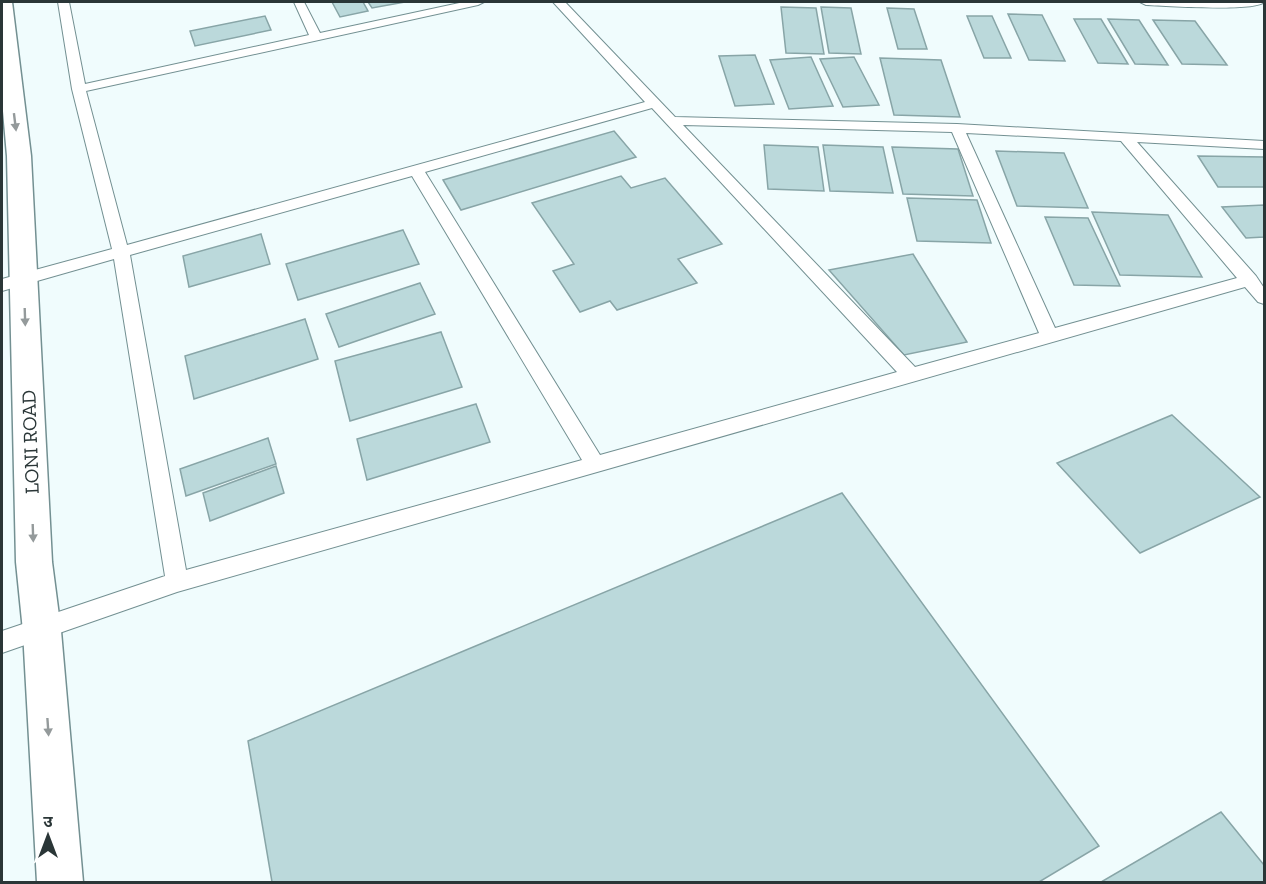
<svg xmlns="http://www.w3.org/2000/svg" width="1266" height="884" viewBox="0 0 1266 884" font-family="'Zilla Slab','Noto Sans Devanagari',serif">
  <rect width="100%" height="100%" fill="#f0fcfd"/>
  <g fill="#bbd9db" stroke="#88a5a7" stroke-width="1.5">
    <path d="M332 2H363L368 11 340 17Z"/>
    <path d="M368 2H405L372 8Z"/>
    <path d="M781 7 816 8 824 54 786 53Z"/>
    <path d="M821 7 851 8 861 54 829 53Z"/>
    <path d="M887 8 914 9 927 49H898Z"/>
    <path d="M1008 14 1042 15 1065 61 1029 60Z"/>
    <path d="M265 16 271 30 195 46 190 31Z"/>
    <path d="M967 16H992L1011 58H984Z"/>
    <path d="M1074 19H1101L1128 64 1098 63Z"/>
    <path d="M1108 19 1139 20 1168 65 1135 64Z"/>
    <path d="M1153 20 1195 21 1227 65 1182 64Z"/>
    <path d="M755 55 774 104 735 106 719 56Z"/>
    <path d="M811 57 833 106 789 109 770 60Z"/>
    <path d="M854 57 879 105 843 107 820 59Z"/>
    <path d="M880 58 941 60 960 117 894 115Z"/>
    <path d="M614 131 636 157 461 210 443 180Z"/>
    <path d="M764 145 818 147 824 191 768 189Z"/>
    <path d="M823 145 883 147 893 193 830 191Z"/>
    <path d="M892 147 958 149 973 196 903 194Z"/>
    <path d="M996 151 1064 153 1088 208 1017 206Z"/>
    <path d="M1198 156 1264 157V187H1218Z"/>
    <path d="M621 176 631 188 665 178 722 244 678 259 697 283 617 310 610 301 580 312 553 271 574 264 532 203Z"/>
    <path d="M907 198 977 200 991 243 917 241Z"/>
    <path d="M1264 205V237L1246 238 1222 207Z"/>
    <path d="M1092 212 1168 215 1202 277 1120 275Z"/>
    <path d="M1045 217 1088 218 1120 286 1074 285Z"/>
    <path d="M403 230 419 264 298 300 286 264Z"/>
    <path d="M261 234 270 264 189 287 183 256Z"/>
    <path d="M913 254 967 342 904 355 829 270Z"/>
    <path d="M420 283 435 314 339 347 326 314Z"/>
    <path d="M305 319 318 359 194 399 185 356Z"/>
    <path d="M441 332 462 387 350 421 335 361Z"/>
    <path d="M476 404 490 442 367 480 357 439Z"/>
    <path d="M1172 415 1260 497 1140 553 1057 463Z"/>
    <path d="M268 438 276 464 186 496 180 469Z"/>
    <path d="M276 466 284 493 210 521 203 493Z"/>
    <path d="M842 493 1099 846 1039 882H272L248 741Z"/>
    <path d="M1221 812 1264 865V882H1101Z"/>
  </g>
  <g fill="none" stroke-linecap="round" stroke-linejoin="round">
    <g stroke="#739092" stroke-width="2">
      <g id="lane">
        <path d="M58 2H69L85 84 309 35 294 2H304L320 33 464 2H484L478 5 86 91 127 245 645 102 553 2H565L675 117 957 124 1264 141V149L1137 142 1256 276 1264 288V304L1258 302 1245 287 177 592 2 653V631L165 576 114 259 2 291V279L112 249 72 89ZM652 108 897 372 600 455 425 172ZM683 125 952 132 1039 333 915 367ZM966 133 1121 141 1237 278 1055 328ZM412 176 582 460 186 570 130 255Z"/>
        <path d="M1140 2H1264C1255 12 1165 6 1146 5Z"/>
      </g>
    </g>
    <g stroke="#739092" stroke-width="3">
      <path id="secondary" d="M2 2H12L31 156 52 562 61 631 83 882H37L23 631 16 562 7 156 2 100Z"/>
    </g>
    <use href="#lane" fill="#fff" fill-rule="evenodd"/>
    <use href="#secondary" fill="#fff" fill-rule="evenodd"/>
  </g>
  <defs><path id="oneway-solid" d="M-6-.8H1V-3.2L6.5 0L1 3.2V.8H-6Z" transform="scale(1.5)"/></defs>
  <g fill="#949a9b">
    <use href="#oneway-solid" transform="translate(15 122) rotate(83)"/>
    <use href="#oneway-solid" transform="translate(25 317) rotate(88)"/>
    <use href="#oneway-solid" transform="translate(33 533) rotate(88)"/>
    <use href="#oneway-solid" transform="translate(48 727) rotate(86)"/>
  </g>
  <g text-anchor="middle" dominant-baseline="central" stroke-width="4.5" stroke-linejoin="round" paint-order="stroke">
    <g font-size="20" fill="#2a3637" stroke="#fff">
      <text transform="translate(30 442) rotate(-92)">LONI ROAD</text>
    </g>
  </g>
  <rect width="1266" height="884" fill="none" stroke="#2a3637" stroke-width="6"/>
  <g transform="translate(48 836)" stroke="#ffffff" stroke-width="4.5" paint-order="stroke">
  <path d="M0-4.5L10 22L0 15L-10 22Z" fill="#2a3637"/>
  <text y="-9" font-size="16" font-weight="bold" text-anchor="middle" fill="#2a3637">उ</text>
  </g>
</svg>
